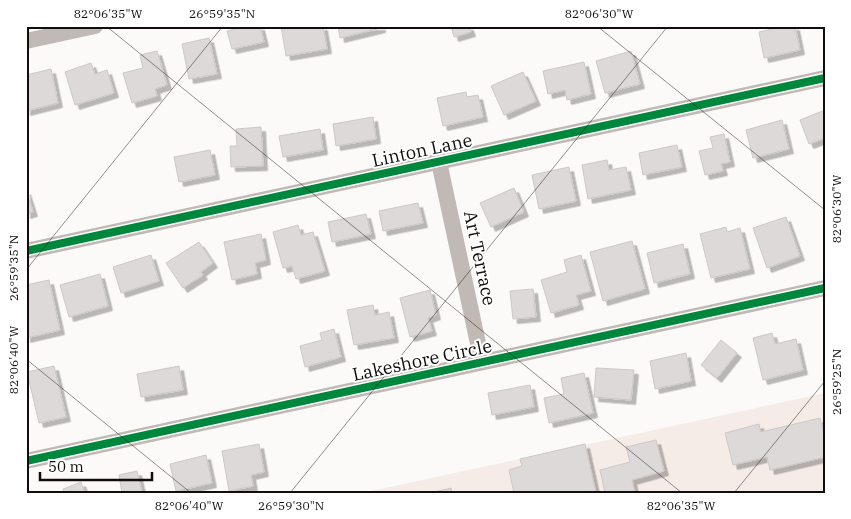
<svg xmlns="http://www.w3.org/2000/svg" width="851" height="519" viewBox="0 0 851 519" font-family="'IBM Plex Serif',serif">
  <defs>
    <filter id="shadow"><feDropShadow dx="4.5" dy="4.5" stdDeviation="0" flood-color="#0004"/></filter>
  </defs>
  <rect width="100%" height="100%" fill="#fcfaf8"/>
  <path fill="#f6ece7" d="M825 393V493H362Z"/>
  <g fill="#dcd9d8" stroke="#cbc8c7" filter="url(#shadow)">
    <path d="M246 26H260L264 42 232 49 227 31Z"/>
    <path d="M281 26H323L327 49 286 56Z"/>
    <path d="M338 26H381V28L340 38Z"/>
    <path d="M451 26H469L471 32 454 37Z"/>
    <path d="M785 26H795L800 50 764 58 759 32Z"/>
    <path d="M209 38 217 74 189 79 182 44Z"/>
    <path d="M157 51 167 85 155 89 157 96 132 103 123 73 143 68 140 55Z"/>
    <path d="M631 51 640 84 605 93 596 61Z"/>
    <path d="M584 62 591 94 567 100 565 90 548 94 543 71Z"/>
    <path d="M91 63 95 74 107 70 114 93 75 105 65 72Z"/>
    <path d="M51 69 58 103 26 111V75Z"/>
    <path d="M523 72 536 101 504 115 491 86Z"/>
    <path d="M466 92 467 97 478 95 483 117 443 126 437 98Z"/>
    <path d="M825 110V138L809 144 800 120Z"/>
    <path d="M373 117 376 139 336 146 333 124Z"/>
    <path d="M782 120 789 149 753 158 746 130Z"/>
    <path d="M261 127 263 166 231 167 230 146H237L236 129Z"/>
    <path d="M320 129 323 150 283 157 279 136Z"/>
    <path d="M724 134 730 162 721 164 723 171 705 175 699 151 713 148 710 137Z"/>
    <path d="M677 145 682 167 643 175 639 153Z"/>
    <path d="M210 150 215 175 179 182 174 157Z"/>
    <path d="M607 160 609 170 626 167 631 190 588 199 582 165Z"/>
    <path d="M569 167 576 201 539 209 532 175Z"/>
    <path d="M514 188 524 212 491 227 480 203Z"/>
    <path d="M26 190 33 212 26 214Z"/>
    <path d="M418 203 423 223 383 231 379 211Z"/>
    <path d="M366 214 371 234 332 242 328 222Z"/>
    <path d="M786 217 800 256 767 268 753 228Z"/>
    <path d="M298 225 301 235 313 232 325 271 296 279 292 266 283 268 273 232Z"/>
    <path d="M726 227 727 232 740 228 750 269 711 278 700 234Z"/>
    <path d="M261 234 266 260 255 263 257 274 232 280 224 242Z"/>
    <path d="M632 241 645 289 603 301 590 252Z"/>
    <path d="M199 242 213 263 201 272 203 275 183 288 166 263Z"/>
    <path d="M683 244 690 274 654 283 647 253Z"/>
    <path d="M151 255 159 281 121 293 113 267Z"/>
    <path d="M581 255 591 291 576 295 579 305 551 313 541 280 567 272 564 260Z"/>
    <path d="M100 274 108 306 69 317 60 285Z"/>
    <path d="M49 280 60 330 26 338V285Z"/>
    <path d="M533 289 536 317 513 319 510 291Z"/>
    <path d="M430 290 436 315 428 318 432 331 410 337 400 298Z"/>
    <path d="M373 305 375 315 389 312 394 338 354 345 347 310Z"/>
    <path d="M334 329 341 357 305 367 300 346 322 340 320 333Z"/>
    <path d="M772 333 775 344 796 339 803 370 763 380 753 338Z"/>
    <path d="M721 340 737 353 717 378 701 365Z"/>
    <path d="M686 353 691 381 655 389 650 361Z"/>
    <path d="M54 366 66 417 39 423 27 372Z"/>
    <path d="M179 366 183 390 141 397 137 374Z"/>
    <path d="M596 368 634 370 631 400 594 397Z"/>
    <path d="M584 373 593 413 549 423 544 398 564 394 561 378Z"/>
    <path d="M530 385 534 407 492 415 488 393Z"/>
    <path d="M820 418 825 438V457L770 470 767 457 733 465 725 433 759 424 761 432Z"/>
    <path d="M656 440 664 471 632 480 635 493H605L600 470 630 462 626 447Z"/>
    <path d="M259 444 264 472 251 475 253 486 229 491 222 451Z"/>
    <path d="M585 444 596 493H514L509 470 522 466 520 459Z"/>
    <path d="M206 455 212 483 176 491 170 464Z"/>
    <path d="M137 471 142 493H122L119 475Z"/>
    <path d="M81 482 85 493H64L63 489Z"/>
    <path d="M451 488 452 493H430Z"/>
  </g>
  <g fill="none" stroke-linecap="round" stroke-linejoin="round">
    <g stroke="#c0b9b5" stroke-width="16">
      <path d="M26 41 95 26"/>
      <path d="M439 162 482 362"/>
      <path d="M26 251 825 78"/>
      <path d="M26 461 825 288"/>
    </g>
    <g stroke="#fff" stroke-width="11">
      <g id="cycleway">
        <path d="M26 251 825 78"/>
        <path d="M26 461 825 288"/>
      </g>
    </g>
    <use href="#cycleway" stroke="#00873e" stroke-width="8"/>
  </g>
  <path fill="none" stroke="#100d0c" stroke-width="1" stroke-opacity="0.45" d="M106 26 682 493M597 26 825 210M26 270 223 26M26 359 191 493M290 493 668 26M734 493 825 381"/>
  <g text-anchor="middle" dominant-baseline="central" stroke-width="4" stroke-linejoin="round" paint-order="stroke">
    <g font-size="18" fill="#100d0c" stroke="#fff">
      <text transform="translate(422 150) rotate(-12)">Linton Lane</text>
      <text transform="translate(480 258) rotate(78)">Art Terrace</text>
      <text transform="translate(422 360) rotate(-12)">Lakeshore Circle</text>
    </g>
  </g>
  <rect width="851" height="519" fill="none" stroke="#ffffff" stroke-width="55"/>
  <path d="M40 472v8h112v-8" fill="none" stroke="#100d0c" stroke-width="2.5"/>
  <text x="48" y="472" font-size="15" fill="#100d0c" stroke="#ffffff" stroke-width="4" paint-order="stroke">50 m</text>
  <rect x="28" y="28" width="796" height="464" fill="none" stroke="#100d0c" stroke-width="2"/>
  <g font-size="12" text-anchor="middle" fill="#100d0c">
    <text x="108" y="18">82°06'35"W</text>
    <text x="222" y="18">26°59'35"N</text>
    <text x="599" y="18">82°06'30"W</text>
    <text transform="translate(837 209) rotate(-90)" y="4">82°06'30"W</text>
    <text transform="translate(14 268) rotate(-90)" y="4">26°59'35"N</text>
    <text transform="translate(14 360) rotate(-90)" y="4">82°06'40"W</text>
    <text transform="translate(837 382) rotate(-90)" y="4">26°59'25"N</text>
    <text x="189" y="510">82°06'40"W</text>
    <text x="291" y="510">26°59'30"N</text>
    <text x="681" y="510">82°06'35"W</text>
  </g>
</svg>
